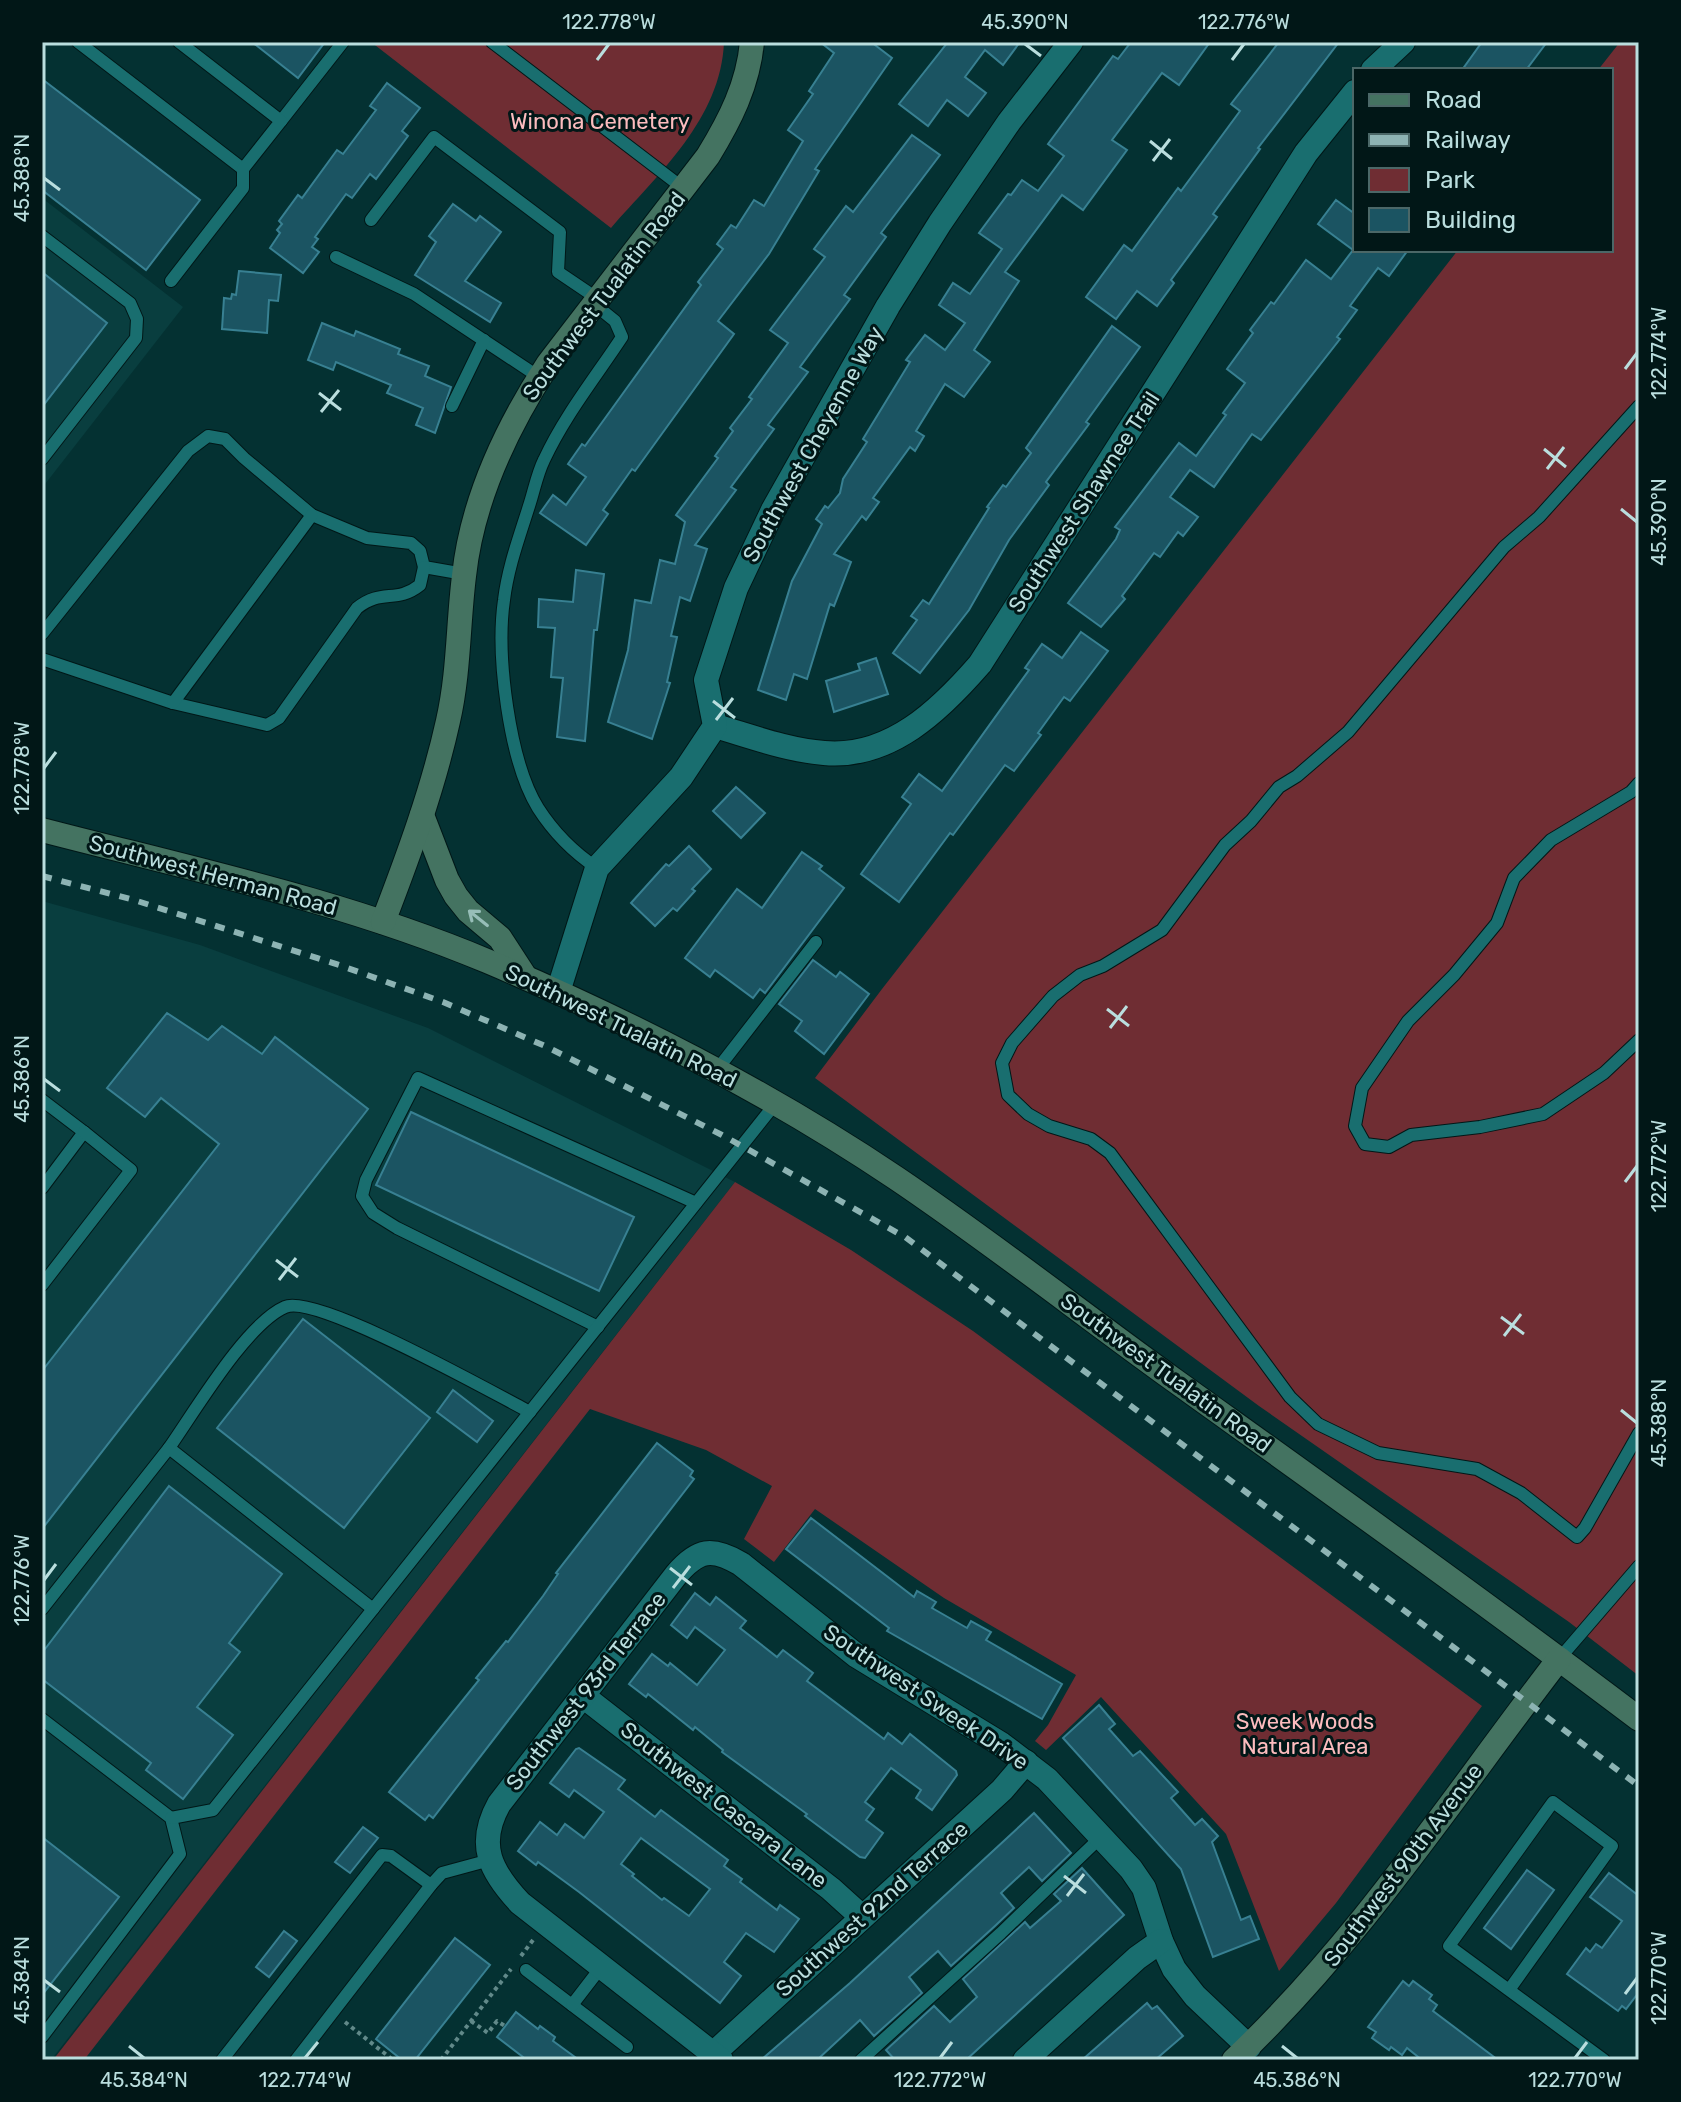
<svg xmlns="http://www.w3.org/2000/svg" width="1681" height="2102" viewBox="0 0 1681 2102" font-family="Rubik,sans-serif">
  <rect width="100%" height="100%" fill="#043132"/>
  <g fill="#093e3f">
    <path d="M42 198 183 307 42 488Z"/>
    <path d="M42 901 200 945 428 1028 735 1182 51 2060H42Z"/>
  </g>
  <g fill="#6f2d33">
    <path d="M371 42H724C721 119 658 174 611 228Z"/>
    <path d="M1620 42H1639V1676L1569 1622 1259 1406 815 1078 882 989 1458 250H1611V70H1598Z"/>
    <path d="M735 1182 851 1250 973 1331 1482 1706 1336 1903 1279 1971 1226 1834 1101 1697 1046 1750 1035 1741 1048 1725 1076 1675 944 1598 815 1509 774 1562 744 1539 772 1486 706 1450 590 1409 84 2060H53Z"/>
  </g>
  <g fill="#1b5462" stroke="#388092" stroke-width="2" fill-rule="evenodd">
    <path d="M252 42H325L298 78Z"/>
    <path d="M820 42H871L892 58 815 169 819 171 769 254 718 321 734 334 635 471 632 469 603 510 608 514 586 545 540 513 553 495 566 505 586 477 568 464 582 444 585 446 701 285 698 282 723 249 717 244 731 225 736 228 754 200 764 206 803 141 788 130 813 94 809 91 834 53Z"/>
    <path d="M948 42H1020L1003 65 985 50 965 77 986 93 968 116 947 100 928 126 899 104Z"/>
    <path d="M1131 42H1210L1179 85 1162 73 1112 140 1127 150 1083 210 1062 195 1005 272 1019 281 974 350 990 362 964 397 945 384 916 431 924 436 915 451 910 447 873 498 879 502 866 520 862 516 834 554 851 562 834 606 830 604 807 679 794 674 786 700 758 690 792 581 822 524 816 519 825 506 828 508 840 493 843 479 867 442 863 439 910 362 906 360 925 335 945 350 965 323 939 305 953 283 970 294 1002 249 979 233 1008 194 1011 195 1022 180 1038 191 1064 156 1048 144 1113 56 1118 59Z"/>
    <path d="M1279 42H1339L1258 148 1260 149 1213 214 1217 217 1171 280 1174 283 1157 306 1137 291 1116 319 1086 297 1124 245 1132 251 1178 188 1181 191 1240 111 1231 104Z"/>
    <path d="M1482 42H1547L1526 70H1462Z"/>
    <path d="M42 79 200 200 146 270 42 190Z"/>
    <path d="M387 83 420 108 402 131 408 136 376 179 370 174 352 198 346 194 315 237 318 239 312 247 319 252 303 273 270 248 280 233 277 230 282 224 279 221 298 195 302 198 337 150 343 154 376 110 370 106Z"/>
    <path d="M912 135 940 155 881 233 886 237 844 295 850 299 800 367 808 372 768 425 774 429 731 487 736 490 695 545 707 549 690 601 680 597 671 636 677 637 667 682 670 683 652 739 608 722 628 650 635 600 651 603 660 560 675 564 685 522 676 515 718 458 715 456 733 431 730 428 752 399 749 397 788 343 770 330 825 257 814 249 846 206 853 212Z"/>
    <path d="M1336 200 1355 214V250H1408L1389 276 1378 268 1350 306 1357 310 1337 337 1340 339 1261 440 1252 434 1214 487 1190 470 1170 497 1198 517 1183 536 1178 532 1160 557 1154 553 1122 596 1125 599 1101 627 1068 603 1116 539 1120 530 1115 527 1179 443 1196 456 1226 415 1223 413 1245 383 1227 369 1253 333 1250 330 1271 302 1274 304 1306 260 1331 279 1353 250 1318 224Z"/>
    <path d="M453 204 476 221 480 216 501 232 465 281 501 303 490 322 415 275 436 242 429 236Z"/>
    <path d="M239 271 281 275 278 301 269 300 267 333 222 329 224 298 231 299 232 294 236 295Z"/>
    <path d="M42 272 107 323 42 407Z"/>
    <path d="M322 323 354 336 356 331 400 349 398 354 429 366 425 376 451 387 435 433 416 425 423 408 387 393 391 385 336 362 333 370 308 360Z"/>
    <path d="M1112 326 1140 347 1086 422 1089 424 1046 482 1049 485 1009 540 969 610 920 673 893 653 917 620 911 616 923 600 929 604 989 508 987 507 1003 485 1006 487 1031 453 1026 448Z"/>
    <path d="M576 570 604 574 597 630H594L585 741 557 737 563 678 551 677 555 628 538 627 539 599 573 602Z"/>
    <path d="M1081 632 1108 651 1070 701 1064 697 1038 733 1041 735 1014 771 1005 765 953 835 950 833 899 902 861 874 911 804 902 797 919 774 942 791 1029 670 1025 668 1042 644 1062 658Z"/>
    <path d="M876 658 888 694 834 712 826 681 860 670 858 664Z"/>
    <path d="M736 787 765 813 741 838 713 811Z"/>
    <path d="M689 846 711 869 692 889 695 891 677 911 673 908 655 926 631 903 666 864 669 866Z"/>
    <path d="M802 852 822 866 819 869 844 888 765 993 760 989 753 998 715 970 710 977 685 958 737 889 762 908Z"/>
    <path d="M813 960 836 977 840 972 869 994 824 1054 795 1031 802 1021 779 1004Z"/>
    <path d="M167 1013 208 1040 222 1026 262 1054 275 1037 368 1109 42 1529V1371L219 1144 161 1098 145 1117 107 1088Z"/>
    <path d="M411 1112 634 1217 599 1291 376 1185Z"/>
    <path d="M303 1319 430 1418 344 1528 217 1428Z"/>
    <path d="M453 1390 493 1421 477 1442 437 1412Z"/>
    <path d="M657 1443 693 1471 690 1476 694 1479 433 1818 429 1815 425 1820 389 1792 479 1680 476 1678 489 1662 506 1641 508 1642 543 1596 558 1574 556 1573Z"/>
    <path d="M169 1486 282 1574 229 1643 240 1652 197 1707 233 1735 183 1799 146 1770 151 1763 42 1679V1653Z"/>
    <path d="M811 1518 914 1597 917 1591 936 1602 932 1608 967 1628 971 1621 991 1632 986 1640 1062 1684 1042 1719 887 1631 889 1628 786 1549Z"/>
    <path d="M695 1593 710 1605 716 1597 746 1621 740 1628 777 1657 783 1650 813 1673 807 1681 884 1739 888 1733 902 1744 910 1734 956 1771 957 1775 932 1810 916 1798 921 1790 891 1768 865 1802 874 1809 866 1820 883 1833 865 1858 860 1857 805 1816 807 1814 722 1752 723 1750 695 1727 693 1730 648 1694 646 1697 629 1684 652 1654 668 1666 670 1663 697 1685 725 1650 695 1627 687 1638 671 1625Z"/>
    <path d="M1099 1705 1115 1724 1109 1729 1133 1756 1140 1751 1178 1792 1171 1798 1195 1825 1202 1819 1218 1836 1212 1842 1241 1920 1250 1916 1259 1939 1213 1957 1181 1869 1063 1738Z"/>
    <path d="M579 1748 625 1780 618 1789 655 1817 661 1810 728 1860 724 1866 742 1879 740 1882 777 1910 780 1905 799 1919 774 1952 746 1933 724 1962 741 1976 720 2003 579 1892 538 1862 536 1865 518 1851 540 1822 557 1835 565 1824 584 1838 604 1812 574 1790 569 1797 550 1783 576 1749ZM641 1838 710 1889 689 1916 664 1898 662 1900 632 1876 634 1874 621 1864Z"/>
    <path d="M1034 1813 1071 1853 1042 1881 1029 1867 1001 1893 1014 1908 995 1926 951 1966 938 1951 909 1977 922 1993 874 2036 860 2020 817 2060H761L850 1983Z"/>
    <path d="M363 1827 378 1838 350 1873 335 1862Z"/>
    <path d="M42 1837 119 1897 42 1995Z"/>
    <path d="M1082 1868 1124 1915 966 2060H895L886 2050 934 2006 950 2022 977 1997 963 1979 1025 1922 1030 1928 1061 1901 1054 1894Z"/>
    <path d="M1527 1870 1554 1890 1511 1949 1484 1928Z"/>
    <path d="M1609 1873 1639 1896V1992L1626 2009 1622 2006 1618 2011 1567 1974 1586 1948 1590 1952 1596 1944 1602 1948 1622 1921 1590 1897Z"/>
    <path d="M284 1931 297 1941 269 1977 256 1967Z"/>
    <path d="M455 1938 490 1965 415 2060H402L376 2039Z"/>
    <path d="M1403 1981 1409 1986 1413 1981 1432 1995 1429 1999 1437 2005 1433 2011 1498 2060H1422L1407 2048 1402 2055 1391 2047 1389 2050 1372 2038 1376 2032 1368 2027Z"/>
    <path d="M1147 2003 1152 2009 1157 2006 1183 2036 1155 2060H1082Z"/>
    <path d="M516 2012 538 2029 540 2026 555 2037 553 2041 579 2060H527L497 2037Z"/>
  </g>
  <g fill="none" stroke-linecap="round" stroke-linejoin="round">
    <g stroke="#011717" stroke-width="14">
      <g id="lane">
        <path d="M78 42 243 169"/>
        <path d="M492 42 683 188"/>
        <path d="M281 121 343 42"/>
        <path d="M371 220 434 137 560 232 558 272 598 299"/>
        <path d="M42 236 130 303 137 319 136 338 42 459"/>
        <path d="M336 257 414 294 539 377"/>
        <path d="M171 281 243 188V169L281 121 179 42"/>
        <path d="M594 304 615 321 622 337C595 378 565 415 544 460 537 474 534 491 529 506 519 538 508 567 504 600 496 655 509 761 538 808 554 833 573 852 597 868"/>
        <path d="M452 406 484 340"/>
        <path d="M1639 406 1539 517 1504 547 1348 732 1297 776 1279 787 1251 821 1225 845 1162 930 1103 966 1080 975 1053 996 1012 1043 1002 1063 1008 1095 1028 1114 1049 1126 1091 1139 1110 1153 1290 1397 1318 1424 1378 1453 1477 1469 1521 1493 1577 1537 1585 1528 1639 1433"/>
        <path d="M42 634 188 451 208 436 225 439 244 458 312 515 367 538 411 543 420 551 424 567 464 574"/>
        <path d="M42 659 173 703 267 725 279 718 357 608C382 588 396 604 420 585L424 567"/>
        <path d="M173 703 312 515"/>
        <path d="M1639 783 1631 792 1551 840 1514 878 1497 923 1454 975 1408 1021 1362 1088 1355 1126 1365 1144 1389 1147 1411 1135 1480 1127 1543 1114 1604 1073 1639 1040"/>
        <path d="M716 1071 816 942"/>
        <path d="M42 1100 84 1132 42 1188"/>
        <path d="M42 1285 131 1170 84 1132"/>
        <path d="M598 1327 397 1228 373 1213 362 1196 366 1180 418 1078 696 1203"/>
        <path d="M169 1448C195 1411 246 1324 285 1307 316 1293 493 1393 530 1412"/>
        <path d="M42 1609 169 1448 373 1609"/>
        <path d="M1559 1659 1639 1566"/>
        <path d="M42 1719 171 1818 180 1854 42 2037"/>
        <path d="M171 1818 213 1810 775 1104"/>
        <path d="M526 1970 627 2047"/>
        <path d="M1509 1990 1612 1846 1553 1802 1449 1946 1604 2060"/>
        <path d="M572 2005 602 1966"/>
        <path d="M222 2060 382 1855 391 1856 431 1885 442 1873 490 1860"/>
        <path d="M296 2060 431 1885"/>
        <path d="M861 2060 1001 1933 1101 1837"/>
      </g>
    </g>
    <g stroke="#011717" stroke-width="26">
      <g id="street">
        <path d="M1373 70 1403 42"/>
        <path d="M715 726C750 736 787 750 824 753 890 759 940 710 980 664L1306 153 1355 92"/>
        <path d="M558 992 597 868 681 777 715 726 706 680 736 588 773 510 888 306 940 223 1009 122 1071 42"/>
        <path d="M583 1696 831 1889 862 1917"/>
        <path d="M714 2053 1002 1790 1026 1762"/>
        <path d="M721 2060 520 1903C491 1872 476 1845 499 1804L676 1575C698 1549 712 1547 741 1564L857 1656 1001 1744 1047 1779 1131 1869 1144 1888 1161 1941 1174 1969 1195 1996 1249 2047"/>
        <path d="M1025 2060 1137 1958 1161 1941"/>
      </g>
    </g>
    <g stroke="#011717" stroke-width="26">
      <g id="secondary">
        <path d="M422 815 447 880 456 896 468 911 500 938 526 978"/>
        <path d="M42 830C192 869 344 901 487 961 629 1021 768 1092 896 1178 991 1242 1081 1313 1174 1380 1330 1492 1486 1603 1639 1719"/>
        <path d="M383 922C408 857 433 789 448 721 459 673 458 624 464 576 472 500 507 427 548 364L708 156C730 120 748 85 752 42"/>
        <path d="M1234 2060C1360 1941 1454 1795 1559 1659"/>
      </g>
    </g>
    <g stroke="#618989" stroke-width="4" stroke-dasharray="4 4" stroke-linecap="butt">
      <path d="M521 1956 533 1940"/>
      <path d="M471 2021 488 2033 497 2021 505 2026"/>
      <path d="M345 2022 393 2060"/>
      <path d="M441 2060 511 1969"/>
    </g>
    <use href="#lane" stroke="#196e6f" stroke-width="12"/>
    <use href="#street" stroke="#196e6f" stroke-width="24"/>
    <use href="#secondary" stroke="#447361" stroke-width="24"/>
    <path stroke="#8db3b3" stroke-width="6" stroke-dasharray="10 10" stroke-linecap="butt" d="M42 876 134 900 339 965 443 1002 545 1046 722 1135 905 1237 1639 1786"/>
  </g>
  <defs><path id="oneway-shaft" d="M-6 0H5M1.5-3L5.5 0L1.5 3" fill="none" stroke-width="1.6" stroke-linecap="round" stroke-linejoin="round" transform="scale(2)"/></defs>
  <use stroke="#97beb8" href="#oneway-shaft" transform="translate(478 918) rotate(-141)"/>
  <path fill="none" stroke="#badede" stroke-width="3" d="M1025 44 1041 56M597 60 609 44M1232 60 1244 44M1150 141 1172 159M1153 161 1170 139M44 178 60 190M1625 369 1637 353M319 393 341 410M321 412 339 390M1544 449 1566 467M1547 469 1564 447M1621 509 1637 522M713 701 735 718M716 720 733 698M44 768 56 752M1107 1009 1129 1026M1110 1028 1127 1006M44 1079 60 1091M1625 1182 1637 1166M276 1260 298 1277M279 1280 296 1258M1501 1317 1524 1334M1504 1336 1521 1314M1621 1410 1637 1423M670 1568 692 1585M44 1580 56 1564M673 1588 690 1566M1064 1876 1086 1893M1067 1896 1084 1874M44 1980 60 1992M1625 1994 1637 1978M129 2046 144 2058M1282 2046 1297 2058M305 2058 318 2042M940 2058 952 2042M1575 2058 1587 2042"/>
  <g text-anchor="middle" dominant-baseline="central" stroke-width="6" stroke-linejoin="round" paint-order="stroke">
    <g font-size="22" fill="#fcbcbe" stroke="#011717">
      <text x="600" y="121">Winona Cemetery</text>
      <text x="1305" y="1721">Sweek Woods<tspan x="1305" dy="25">Natural Area</tspan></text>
    </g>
    <g font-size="22" fill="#badede" stroke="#011717">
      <text transform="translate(604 296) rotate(-53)">Southwest Tualatin Road</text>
      <text transform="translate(813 444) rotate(-61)">Southwest Cheyenne Way</text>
      <text transform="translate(1084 502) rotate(-57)">Southwest Shawnee Trail</text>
      <text transform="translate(213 875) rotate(15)">Southwest Herman Road</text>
      <text transform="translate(621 1026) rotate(26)">Southwest Tualatin Road</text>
      <text transform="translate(1166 1373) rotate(36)">Southwest Tualatin Road</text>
      <text transform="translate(586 1691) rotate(-52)">Southwest 93rd Terrace</text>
      <text transform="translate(926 1697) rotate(34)">Southwest Sweek Drive</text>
      <text transform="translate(724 1805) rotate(38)">Southwest Cascara Lane</text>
      <text transform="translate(1403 1865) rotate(-53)">Southwest 90th Avenue</text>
      <text transform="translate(872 1909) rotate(-42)">Southwest 92nd Terrace</text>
    </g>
  </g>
  <rect width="1681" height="2102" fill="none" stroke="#011717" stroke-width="88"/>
  <rect x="1353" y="68" width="260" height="184" fill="#011717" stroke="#4b6767" stroke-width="2"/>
  <rect x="1369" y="94" width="40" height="12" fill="#447361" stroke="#4b6767" stroke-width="2"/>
  <text x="1425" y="108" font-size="24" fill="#badede">Road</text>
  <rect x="1369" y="134" width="40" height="12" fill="#8db3b3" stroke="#4b6767" stroke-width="2"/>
  <text x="1425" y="148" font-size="24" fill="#badede">Railway</text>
  <rect x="1369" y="168" width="40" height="24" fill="#6f2d33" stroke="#4b6767" stroke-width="2"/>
  <text x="1425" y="188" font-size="24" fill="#badede">Park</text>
  <rect x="1369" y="208" width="40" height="24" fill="#1b5462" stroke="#4b6767" stroke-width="2"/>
  <text x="1425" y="228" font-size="24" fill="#badede">Building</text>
  <rect x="44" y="44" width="1593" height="2014" fill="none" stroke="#badede" stroke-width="3"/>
  <g font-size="20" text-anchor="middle" fill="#badede">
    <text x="609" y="29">122.778°W</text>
    <text x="1025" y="29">45.390°N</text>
    <text x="1244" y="29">122.776°W</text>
    <text transform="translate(22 178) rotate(-90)" y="7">45.388°N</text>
    <text transform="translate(1659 353) rotate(-90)" y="7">122.774°W</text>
    <text transform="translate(1659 522) rotate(-90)" y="7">45.390°N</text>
    <text transform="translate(22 768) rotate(-90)" y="7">122.778°W</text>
    <text transform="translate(22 1079) rotate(-90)" y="7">45.386°N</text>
    <text transform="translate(1659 1166) rotate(-90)" y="7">122.772°W</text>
    <text transform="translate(1659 1423) rotate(-90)" y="7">45.388°N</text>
    <text transform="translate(22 1580) rotate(-90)" y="7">122.776°W</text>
    <text transform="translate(1659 1978) rotate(-90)" y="7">122.770°W</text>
    <text transform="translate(22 1980) rotate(-90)" y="7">45.384°N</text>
    <text x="144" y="2087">45.384°N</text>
    <text x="305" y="2087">122.774°W</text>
    <text x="940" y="2087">122.772°W</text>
    <text x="1297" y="2087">45.386°N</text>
    <text x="1575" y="2087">122.770°W</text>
  </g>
</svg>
